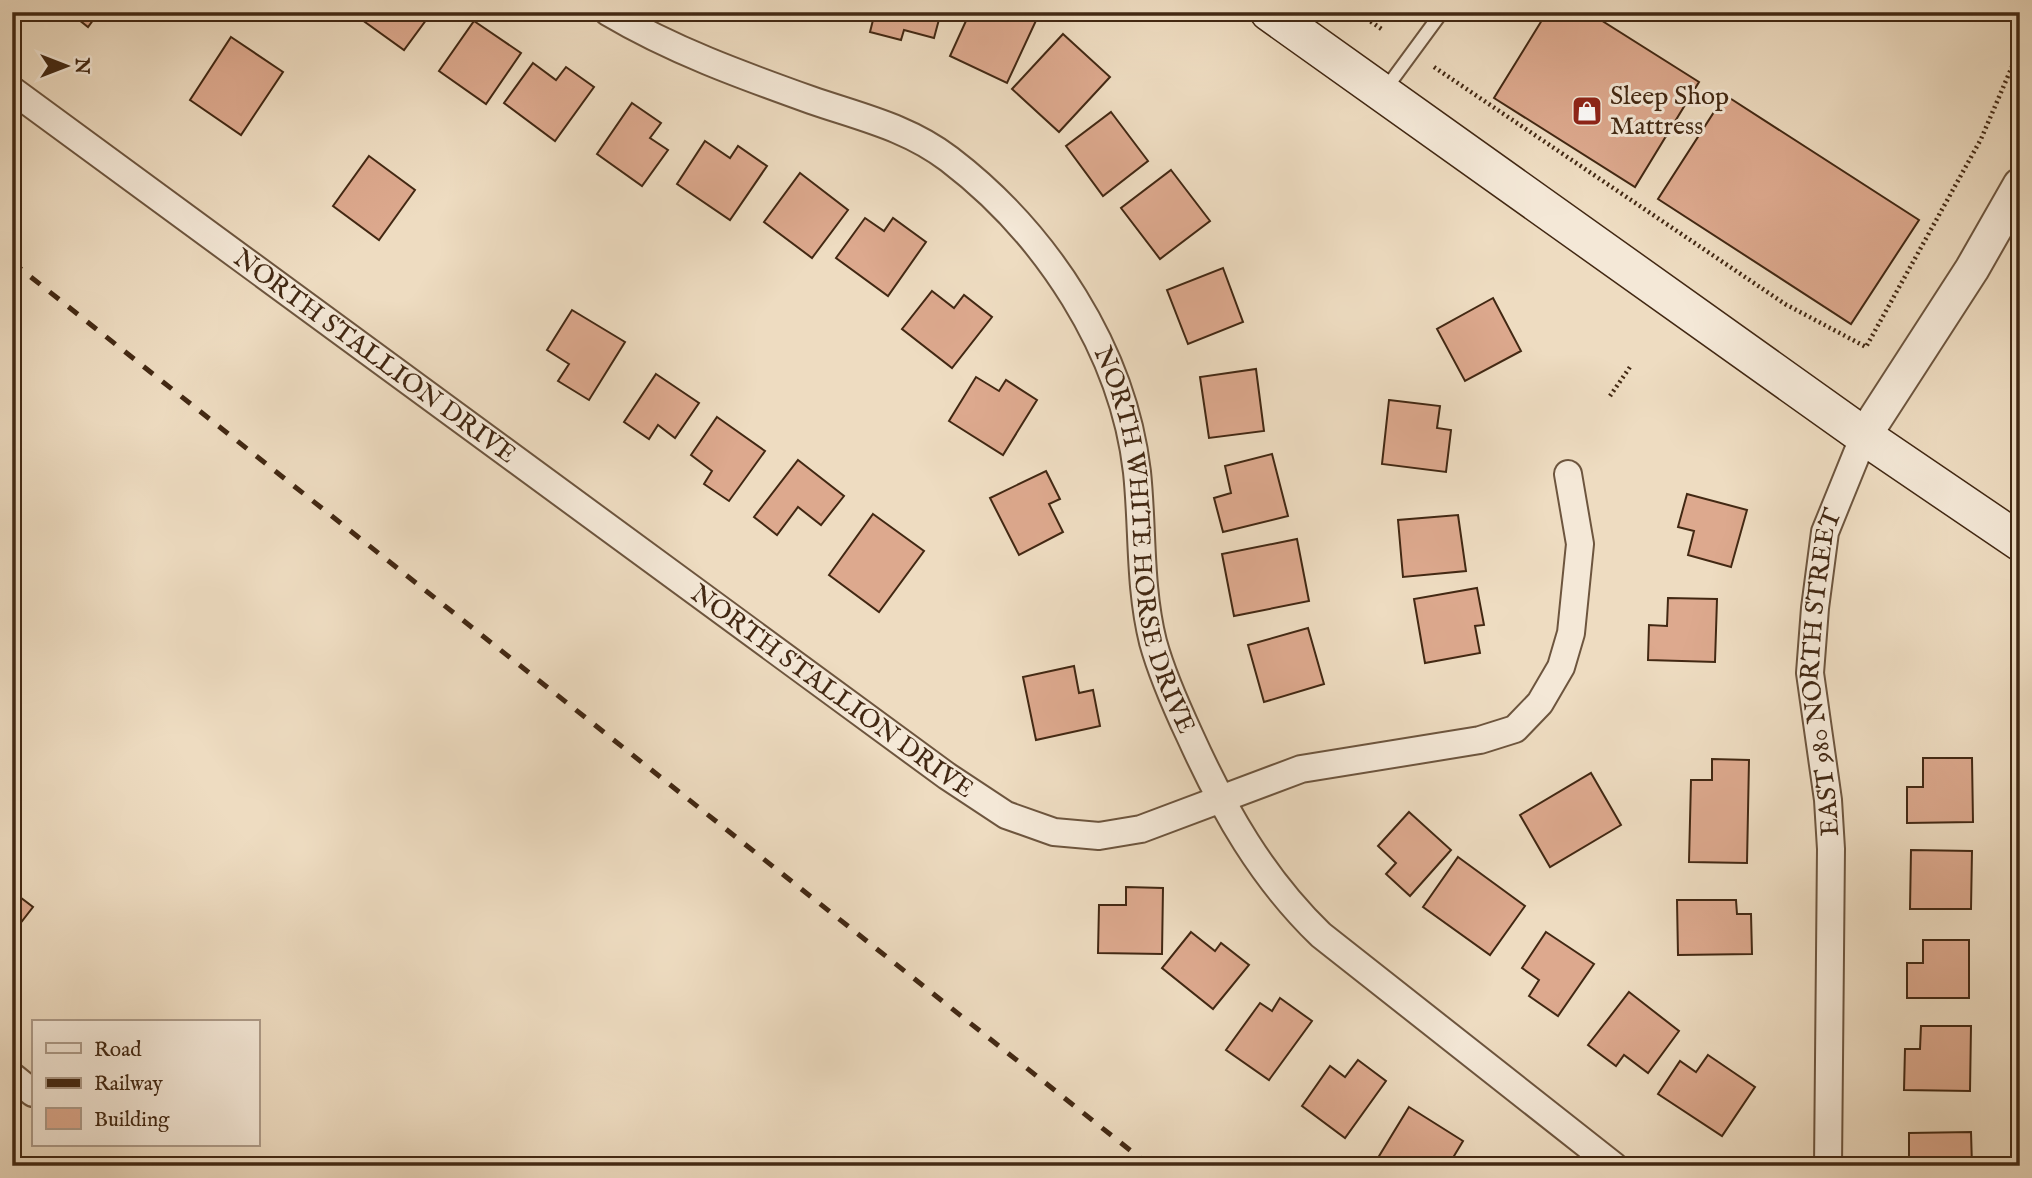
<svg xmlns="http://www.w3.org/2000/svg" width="2032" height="1178" viewBox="0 0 2032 1178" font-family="'IM FELL English',serif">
  <rect width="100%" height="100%" fill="#eedcc1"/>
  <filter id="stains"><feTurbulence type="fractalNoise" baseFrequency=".00286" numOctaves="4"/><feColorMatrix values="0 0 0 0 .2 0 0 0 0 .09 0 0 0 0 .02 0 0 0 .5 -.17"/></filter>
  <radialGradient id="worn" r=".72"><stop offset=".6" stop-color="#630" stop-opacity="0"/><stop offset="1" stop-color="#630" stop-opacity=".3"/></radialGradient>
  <g fill="#dda98e" stroke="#422813" stroke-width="2">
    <path d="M69 12H99L88 27Z"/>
    <path d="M361 12H432L404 50 358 17Z"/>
    <path d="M875 12H941L934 38 904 30 901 40 870 32Z"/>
    <path d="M970 12H1040L1007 83 950 56Z"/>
    <path d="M1547 12H1588L1699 82 1635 187 1494 98Z"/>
    <path d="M474 21 521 53 486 104 439 71Z"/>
    <path d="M1063 34 1110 77 1059 132 1012 89Z"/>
    <path d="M231 37 283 72 241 135 190 100Z"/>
    <path d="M533 63 556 80 566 67 594 87 555 141 504 103Z"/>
    <path d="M1725 95 1919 220 1851 324 1658 199Z"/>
    <path d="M632 103 661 123 650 138 668 150 642 186 597 154Z"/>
    <path d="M1111 112 1148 161 1103 196 1066 146Z"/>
    <path d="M705 141 730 158 738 146 767 166 730 220 677 184Z"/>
    <path d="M369 156 415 190 379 240 333 206Z"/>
    <path d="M1171 170 1210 221 1160 259 1121 208Z"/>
    <path d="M800 173 848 210 812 258 764 222Z"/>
    <path d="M865 218 884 231 893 218 926 242 888 296 836 258Z"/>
    <path d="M1223 268 1243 322 1188 344 1167 290Z"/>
    <path d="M932 291 954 308 964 295 992 317 952 368 902 329Z"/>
    <path d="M1493 298 1521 351 1465 381 1437 329Z"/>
    <path d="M572 310 625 342 589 400 558 381 569 364 547 350Z"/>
    <path d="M1256 369 1264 431 1209 438 1200 377Z"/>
    <path d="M656 374 699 403 675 438 658 425 649 439 624 422Z"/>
    <path d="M976 377 999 391 1006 380 1037 400 1003 455 949 421Z"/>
    <path d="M1389 400 1440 406 1437 428 1451 430 1446 472 1382 464Z"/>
    <path d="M717 417 765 451 729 501 704 484 712 471 691 455Z"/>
    <path d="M1272 454 1288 516 1223 532 1214 498 1231 493 1225 466Z"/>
    <path d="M798 460 844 496 821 525 798 507 777 535 754 517Z"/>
    <path d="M1046 471 1060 499 1049 504 1063 532 1019 555 990 498Z"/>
    <path d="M1687 494 1747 510 1731 567 1688 555 1694 531 1678 527Z"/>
    <path d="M873 514 924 551 879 612 829 575Z"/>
    <path d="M1458 515 1466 571 1403 577 1398 520Z"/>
    <path d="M1297 539 1309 601 1234 616 1222 554Z"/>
    <path d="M1477 588 1484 625 1475 626 1480 653 1425 663 1414 599Z"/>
    <path d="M1668 598 1717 599 1715 662 1648 660 1649 625 1667 626Z"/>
    <path d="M1308 628 1324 684 1264 702 1248 645Z"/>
    <path d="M1074 666 1079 693 1093 690 1100 726 1036 740 1023 677Z"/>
    <path d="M1923 758H1972L1973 822 1907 823V787H1923Z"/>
    <path d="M1712 759 1749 760 1747 863 1689 862 1691 780H1712Z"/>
    <path d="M1591 773 1621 825 1550 867 1520 815Z"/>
    <path d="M1409 812 1451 850 1410 896 1386 874 1396 863 1378 846Z"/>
    <path d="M1911 850 1972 851 1971 909H1910Z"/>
    <path d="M1458 857 1525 906 1490 955 1423 907Z"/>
    <path d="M1126 887 1163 888 1162 954 1098 953 1099 905H1126Z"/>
    <path d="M12 891 33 907 12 934Z"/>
    <path d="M1677 900H1736L1737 914H1751L1752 954 1678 955Z"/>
    <path d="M1191 932 1215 951 1221 943 1249 965 1213 1009 1162 968Z"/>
    <path d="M1546 932 1594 964 1558 1016 1529 996 1539 980 1522 968Z"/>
    <path d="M1923 940H1969V998H1907V963H1923Z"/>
    <path d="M1629 992 1679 1031 1648 1073 1624 1055 1616 1066 1588 1045Z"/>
    <path d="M1280 998 1312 1021 1269 1080 1226 1050 1260 1003 1272 1011Z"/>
    <path d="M1921 1026H1971L1970 1091 1904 1090 1905 1049H1920Z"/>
    <path d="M1708 1055 1755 1087 1722 1136 1658 1094 1680 1061 1696 1072Z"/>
    <path d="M1358 1060 1386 1081 1345 1138 1302 1106 1330 1066 1345 1077Z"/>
    <path d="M1409 1107 1463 1141 1448 1166H1373Z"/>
    <path d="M1971 1132 1972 1166H1909V1133Z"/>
  </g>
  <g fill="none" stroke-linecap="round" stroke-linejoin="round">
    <g stroke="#6d553e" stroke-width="16">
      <path id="service" d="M1384 91 1442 12"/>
    </g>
    <g stroke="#6d553e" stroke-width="30">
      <g id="minor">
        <path id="s1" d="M608 12C672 50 741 75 811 100 860 117 907 127 949 159 1046 233 1123 350 1137 472 1143 529 1139 586 1153 642 1162 675 1176 706 1190 736 1224 811 1262 878 1321 935L1614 1166"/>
        <path id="s2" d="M12 90 947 776 1006 815 1054 832 1099 836 1141 829 1301 769 1480 740 1515 729 1540 703 1561 667 1571 633 1580 544 1568 474"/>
        <path d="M12 1076 33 1093"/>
        <path id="s3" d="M1828 1166 1831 849 1828 800 1810 673 1815 608 1825 532 1864 436"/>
      </g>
    </g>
    <g stroke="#6d553e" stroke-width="37">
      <path id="tertiary" d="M1864 436 1972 269 2020 185"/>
    </g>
    <g stroke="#422813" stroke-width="40">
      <path id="secondary" d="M1269 12 1864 436 2020 542"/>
    </g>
    <g stroke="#422813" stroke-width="4.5" stroke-dasharray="2 3.5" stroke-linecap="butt">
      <path d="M1357 12 1383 30"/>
      <path d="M1434 67 1785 304 1866 347 1981 139 2020 48"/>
      <path d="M1610 396 1630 367"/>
    </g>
    <use href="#service" stroke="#f4e8d7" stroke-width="12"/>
    <use href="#minor" stroke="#f4e8d7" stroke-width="26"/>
    <use href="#tertiary" stroke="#f4e8d7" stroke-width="33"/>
    <use href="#secondary" stroke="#f4e8d7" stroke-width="37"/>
    <path stroke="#422813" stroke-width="5" stroke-dasharray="12 12" stroke-linecap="butt" d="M12 262 1150 1166"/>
  </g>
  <defs>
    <g id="shop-square" transform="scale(1.575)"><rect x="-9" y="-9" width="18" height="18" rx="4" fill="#8f2418" stroke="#f4e8d7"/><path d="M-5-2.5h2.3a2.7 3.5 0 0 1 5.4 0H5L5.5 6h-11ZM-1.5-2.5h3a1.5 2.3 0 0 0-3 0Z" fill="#fff"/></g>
  </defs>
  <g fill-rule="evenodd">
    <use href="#shop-square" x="1587" y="111"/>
  </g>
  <g text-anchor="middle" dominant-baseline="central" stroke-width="6" stroke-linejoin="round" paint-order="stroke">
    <g font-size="26" fill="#422813" stroke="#f4e8d7" text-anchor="start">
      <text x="1610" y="96">Sleep Shop<tspan x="1610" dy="30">Mattress</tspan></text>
    </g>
    <g font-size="26" fill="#422813" stroke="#f4e8d7">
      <text stroke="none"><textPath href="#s2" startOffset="450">NORTH STALLION DRIVE</textPath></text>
      <text stroke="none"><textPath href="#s1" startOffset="816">NORTH WHITE HORSE DRIVE</textPath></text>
      <text stroke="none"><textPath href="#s3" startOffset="495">EAST 980 NORTH STREET</textPath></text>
      <text stroke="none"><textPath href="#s2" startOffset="1017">NORTH STALLION DRIVE</textPath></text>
    </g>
  </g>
  <rect width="2032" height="1178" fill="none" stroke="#eedcc1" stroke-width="42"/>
  <rect x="14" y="14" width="2004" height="1150" fill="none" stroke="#422813" stroke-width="3.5"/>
  <rect x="21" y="21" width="1990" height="1136" fill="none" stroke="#422813" stroke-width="2"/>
  <rect x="32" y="1020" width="228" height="126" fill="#f4e8d7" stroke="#ad9b89" stroke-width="2"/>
  <rect x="46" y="1043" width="35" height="10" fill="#f4e8d7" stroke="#ad9b89" stroke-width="2"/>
  <text x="94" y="1056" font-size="21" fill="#422813">Road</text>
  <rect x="46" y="1078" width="35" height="10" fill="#422813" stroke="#ad9b89" stroke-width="2"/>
  <text x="94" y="1090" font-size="21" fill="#422813">Railway</text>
  <rect x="46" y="1108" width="35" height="21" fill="#dda98e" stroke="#ad9b89" stroke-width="2"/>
  <text x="94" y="1126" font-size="21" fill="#422813">Building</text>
  <g transform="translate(66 66) rotate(90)" stroke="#f4e8d7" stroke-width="5" paint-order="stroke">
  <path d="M0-5L12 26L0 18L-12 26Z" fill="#422813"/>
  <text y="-10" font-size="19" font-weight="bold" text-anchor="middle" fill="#422813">N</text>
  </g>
  <rect width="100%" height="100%" filter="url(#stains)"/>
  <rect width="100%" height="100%" fill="url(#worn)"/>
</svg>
